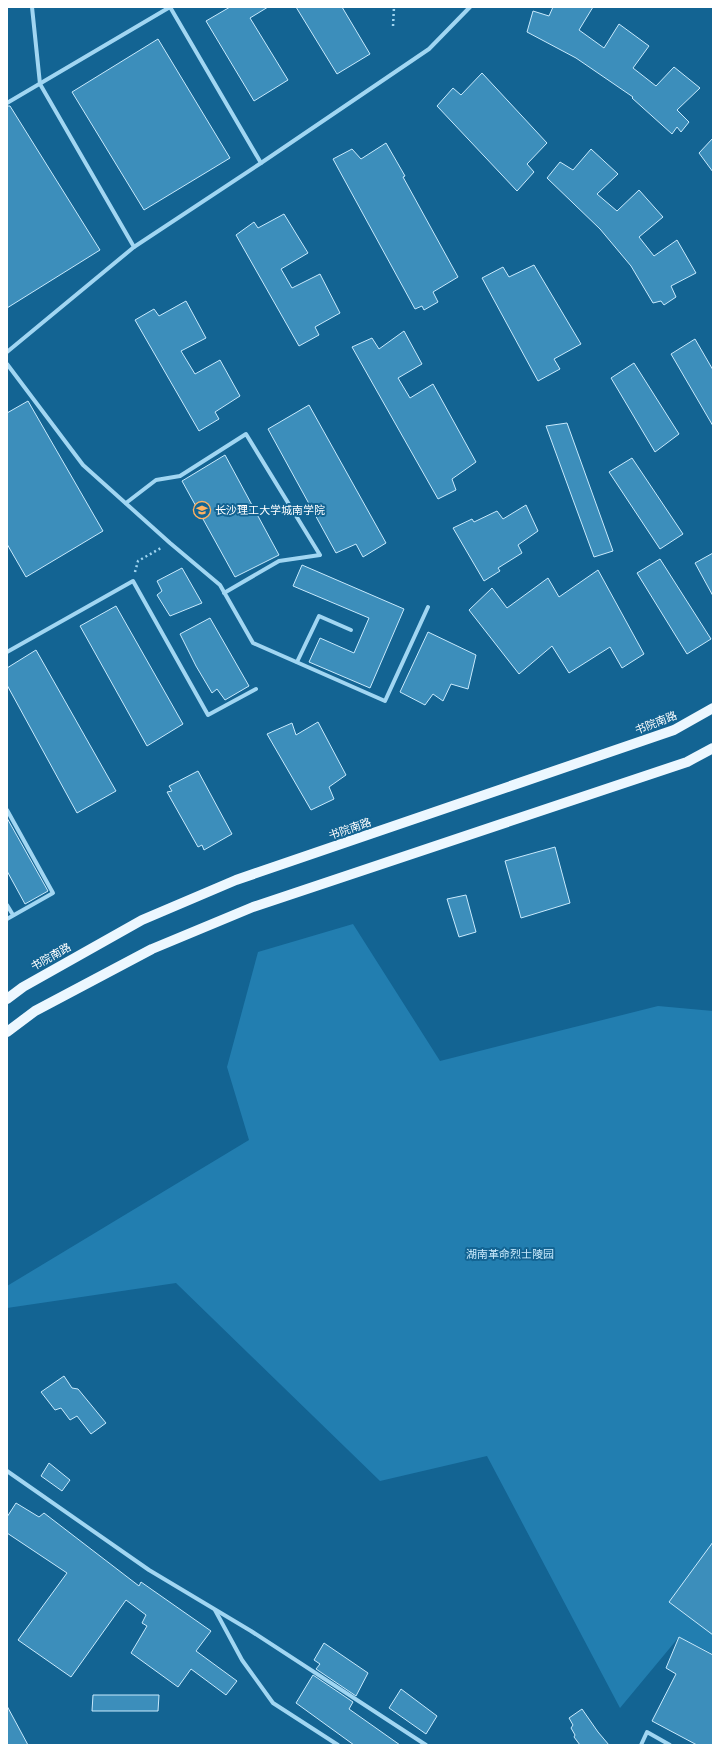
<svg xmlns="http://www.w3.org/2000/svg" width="720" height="1752" viewBox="0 0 720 1752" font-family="'Fira Sans Condensed','Noto Sans SC',sans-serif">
  <rect width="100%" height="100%" fill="#136493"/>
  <path fill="#227eb0" d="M353 924 440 1061 658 1006 713 1011V1654L679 1637 620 1708 487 1456 380 1481 176 1283 7 1308V1286L249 1140 227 1067 258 952Z"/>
  <g fill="#3c8ebb" stroke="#c8eafd">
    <path d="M230 7H268L250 18 288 80 254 101 206 21Z"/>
    <path d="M296 7H342L370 54 337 74Z"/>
    <path d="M553 7H593L579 30 604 48 619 24 649 46 633 68 656 86 674 67 700 88 677 110 689 122 681 132 677 127 672 134 632 98 633 97 576 58 527 32 533 11 549 16Z"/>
    <path d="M158 39 230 158 144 210 72 92Z"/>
    <path d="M482 73 547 143 527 164 534 172 517 191 437 106 453 88 461 95Z"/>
    <path d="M7 106H10L100 250 7 308Z"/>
    <path d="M713 138V172L699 153Z"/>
    <path d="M386 143 405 176 403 177 458 277 433 292 438 302 424 310 422 306 415 309 333 159 352 149 361 159Z"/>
    <path d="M591 149 618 174 597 194 617 211 639 190 663 217 639 237 654 256 677 240 696 273 671 286 676 297 664 305 661 301 653 303 631 266 600 229 547 178 560 162 573 170Z"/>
    <path d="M284 214 308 253 281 269 292 288 320 274 340 313 315 327 319 335 299 346 236 235 254 222 258 228Z"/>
    <path d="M534 265 581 344 554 359 560 369 538 381 482 278 503 267 509 277Z"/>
    <path d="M186 301 206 338 181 351 195 374 220 360 240 396 215 412 219 419 199 431 135 320 154 309 159 316Z"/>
    <path d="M404 331 422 364 398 378 410 398 433 384 476 462 452 479 456 490 438 499 352 347 372 338 379 349Z"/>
    <path d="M695 339 713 370V426L671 354Z"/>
    <path d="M634 363 679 434 655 452 611 378Z"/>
    <path d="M28 401 103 531 26 577 7 544V413Z"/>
    <path d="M309 405 386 543 363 557 356 544 336 553 268 429Z"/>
    <path d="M567 423 613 551 594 557 546 426Z"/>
    <path d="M225 455 279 555 235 577 182 481Z"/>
    <path d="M632 458 683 534 660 549 609 472Z"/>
    <path d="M526 505 538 531 518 545 522 553 498 568 500 571 484 581 453 528 472 519 474 522 497 511 503 519Z"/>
    <path d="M713 553V596L695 563Z"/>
    <path d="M660 559 711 639 687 654 637 573Z"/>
    <path d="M302 565 404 609 370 688 309 662 320 638 354 653 369 618 293 586Z"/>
    <path d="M182 568 202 603 170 616 157 595 162 591 157 581Z"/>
    <path d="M598 570 644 654 622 668 610 647 569 673 552 646 519 674 469 610 492 588 507 608 548 578 559 597Z"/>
    <path d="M116 606 183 724 147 746 80 626Z"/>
    <path d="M210 618 249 686 225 700 217 689 212 693 196 666 180 634Z"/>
    <path d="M428 632 476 655 468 689 451 684 443 701 433 694 425 705 400 692Z"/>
    <path d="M36 650 116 791 77 813 7 685V668Z"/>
    <path d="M318 722 346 775 329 787 334 799 311 810 267 734 292 723 296 735Z"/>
    <path d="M198 771 232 834 204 850 202 845 198 847 167 792 172 791 169 786Z"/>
    <path d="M7 818 48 891 25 904 7 871Z"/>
    <path d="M555 847 570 903 521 918 505 861Z"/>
    <path d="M466 895 476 932 459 937 447 899Z"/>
    <path d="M64 1376 72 1388 78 1389 106 1423 91 1434 77 1416 70 1420 61 1408 55 1410 41 1392Z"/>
    <path d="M49 1463 70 1480 62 1491 41 1476Z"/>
    <path d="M16 1503 39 1517 44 1513 139 1586 141 1582 211 1631 196 1651 237 1681 226 1695 191 1669 178 1687 131 1653 147 1626 142 1623 146 1615 126 1600 71 1677 18 1640 67 1573 7 1533V1517Z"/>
    <path d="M713 1542V1635L669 1602Z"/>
    <path d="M679 1637 713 1655V1745H697L652 1721 676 1674 666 1668Z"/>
    <path d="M324 1643 368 1673 356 1696 316 1669 320 1664 314 1660Z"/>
    <path d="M313 1675 353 1702 349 1709 400 1745H354L296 1703Z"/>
    <path d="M401 1689 437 1716 426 1734 389 1708Z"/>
    <path d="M93 1695H159L158 1711H92Z"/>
    <path d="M7 1706 28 1745H7Z"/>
    <path d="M582 1709 598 1732 609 1745H580L574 1737 575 1735 571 1728 573 1725 569 1718Z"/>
  </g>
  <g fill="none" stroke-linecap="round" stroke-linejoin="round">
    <g stroke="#a1d6f2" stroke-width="2.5" stroke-dasharray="2 3" stroke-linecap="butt">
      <path d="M393 26 394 7"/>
      <path d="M135 572 138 561 161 548"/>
    </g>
    <g stroke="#a1d6f2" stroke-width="4">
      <path d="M32 7 40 84 134 247"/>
      <path d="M170 7 261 163"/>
      <path d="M7 103 170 7"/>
      <path d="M7 352 134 247 261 163 429 49 470 7"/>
      <path d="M7 364 83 465 170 543 220 585 253 643 385 701 428 607"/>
      <path d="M126 503 156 480 180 476 246 434 320 555 279 561 224 593"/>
      <path d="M7 652 133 581 208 715 256 689"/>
      <path d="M297 662 319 616 351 630"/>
      <path d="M7 810 53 893 7 919"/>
      <path d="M7 905 13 915"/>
      <path d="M7 1471 149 1570 251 1631 426 1745"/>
      <path d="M215 1610 242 1660 273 1703 338 1745"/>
      <path d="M641 1745 647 1732 670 1745"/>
    </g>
    <g stroke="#ecf7ff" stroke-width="10">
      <path d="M7 999 23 987 142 920 236 880 674 730 713 708"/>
      <path d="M7 1032 35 1011 152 949 253 907 687 762 713 748"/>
    </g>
  </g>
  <defs>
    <g id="university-ring" transform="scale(0.9)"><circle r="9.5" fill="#136493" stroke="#ffb262" stroke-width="1.5"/><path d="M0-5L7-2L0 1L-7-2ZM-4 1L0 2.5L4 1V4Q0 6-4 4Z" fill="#ffb262"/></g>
  </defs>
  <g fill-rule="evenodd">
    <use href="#university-ring" x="202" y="510"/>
  </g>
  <g text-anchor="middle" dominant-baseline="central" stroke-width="4" stroke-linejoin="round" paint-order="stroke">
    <g font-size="11" fill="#fff" stroke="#136493" text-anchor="start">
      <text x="215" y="510">长沙理工大学城南学院</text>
    </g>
    <g font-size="11" fill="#fff" stroke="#136493">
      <text transform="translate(656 723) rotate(-21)">书院南路</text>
      <text transform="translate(350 829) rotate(-19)">书院南路</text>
      <text transform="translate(51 957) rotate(-29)">书院南路</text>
    </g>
    <g font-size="11" fill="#c8eafd" stroke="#136493">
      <text x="510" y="1254">湖南革命烈士陵园</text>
    </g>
  </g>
  <rect width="720" height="1752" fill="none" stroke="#ffffff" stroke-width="16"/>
</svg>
